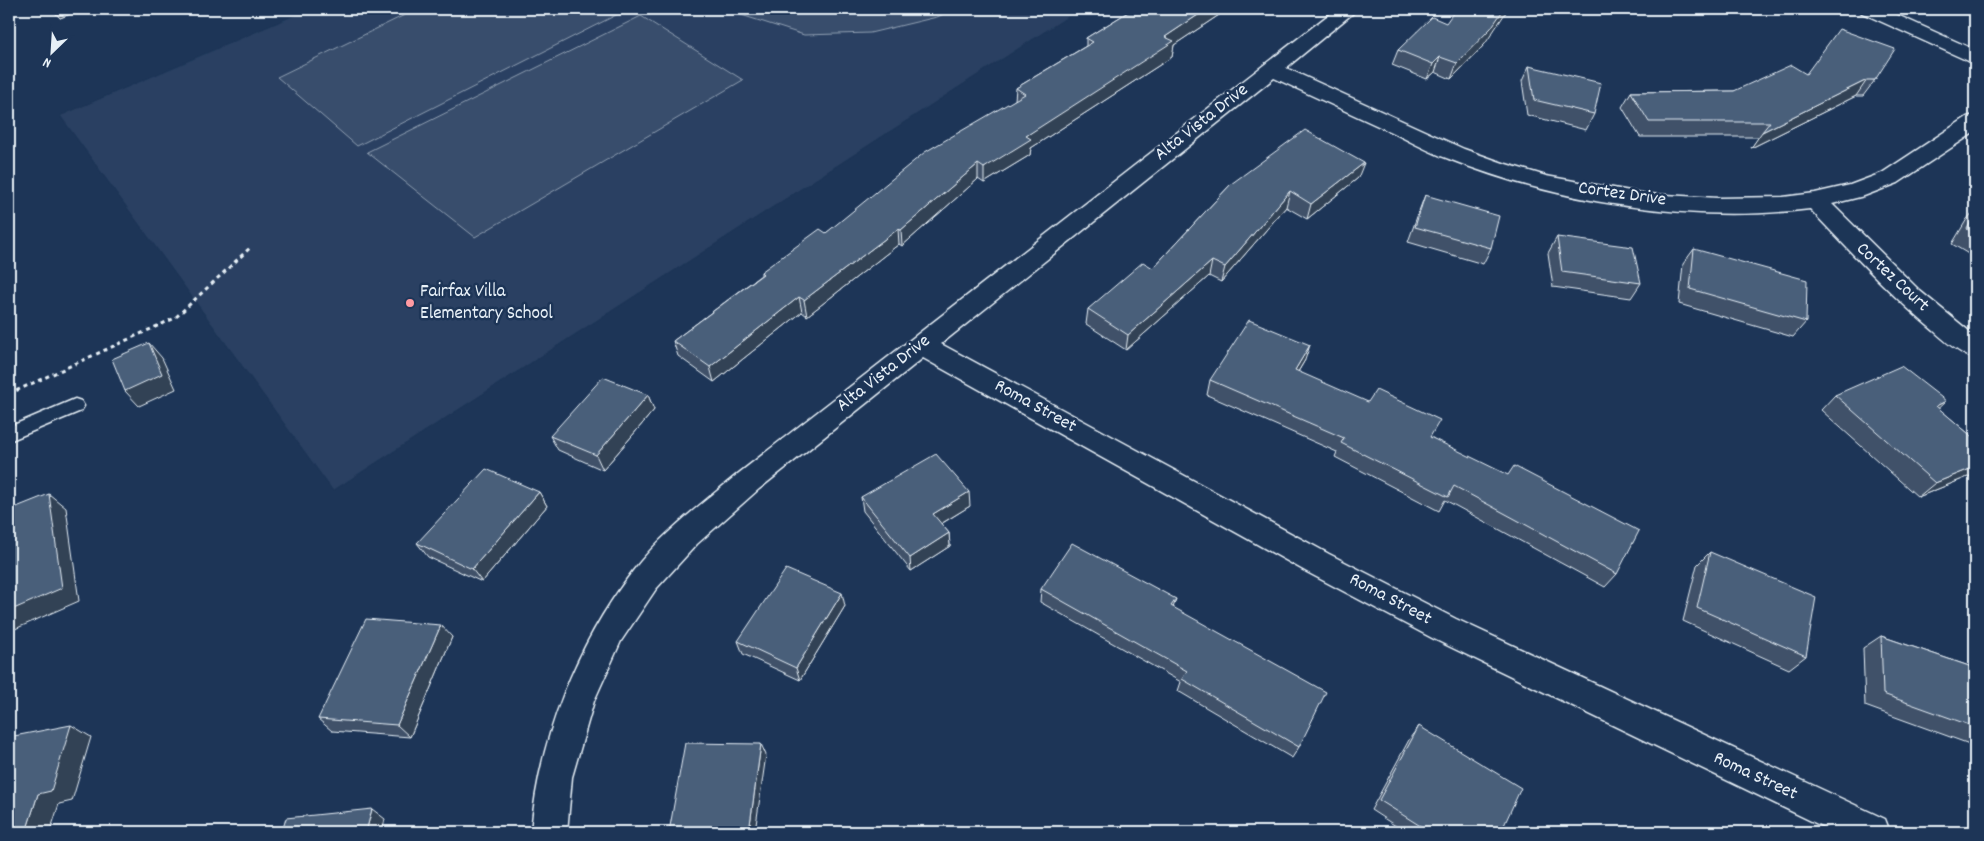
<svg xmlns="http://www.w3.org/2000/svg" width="1984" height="841" viewBox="0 0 1984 841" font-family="Dekko,sans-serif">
  <rect width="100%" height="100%" fill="#1d3557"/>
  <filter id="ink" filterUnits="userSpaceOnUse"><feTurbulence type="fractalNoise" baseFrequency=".02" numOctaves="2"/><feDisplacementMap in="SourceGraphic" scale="10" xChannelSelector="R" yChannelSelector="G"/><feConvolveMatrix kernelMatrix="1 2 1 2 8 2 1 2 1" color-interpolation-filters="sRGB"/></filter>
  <g filter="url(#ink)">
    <path fill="#2a4162" d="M310 9H1079L333 490 61 116Z"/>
    <g fill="#374d6c" stroke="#909fb2">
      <path d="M417 9H628L357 146 277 77Z"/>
      <path d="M728 9H955L937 17 870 33 804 35 732 12Z"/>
      <path d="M641 16 743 80 475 237 367 152Z"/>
    </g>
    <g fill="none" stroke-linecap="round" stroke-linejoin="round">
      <g stroke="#e8f1f8" stroke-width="3">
        <path id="service" d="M75 399 81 401 84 406 81 411 9 441V427Z"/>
      </g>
      <g stroke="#e8f1f8" stroke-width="3">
        <g id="minor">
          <path d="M1336 9H1358L1286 68 1464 149 1506 164 1546 176 1647 194 1718 198 1783 197 1815 193 1850 185 1882 173 1967 117 1975 115V132L1898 183 1864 196 1832 204 1920 291 1975 336V359C1960 354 1946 342 1934 331 1889 294 1850 251 1810 209 1691 224 1560 203 1449 159 1429 152 1410 141 1391 132 1352 114 1313 96 1274 78L941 344 1329 554 1456 619 1885 819 1890 832H1834L1434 639 1307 572 923 358 759 489 697 544 656 589 621 641 594 701 572 777 567 832H531C539 739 576 645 633 571 662 533 703 503 739 473Z"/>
          <path d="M1859 9H1884L1975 50V64L1862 13Z"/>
        </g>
      </g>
      <path stroke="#e8f1f8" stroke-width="3" stroke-dasharray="4 4" stroke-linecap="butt" d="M9 394 175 318 252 246"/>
      <use href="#service" fill="#1d3557" fill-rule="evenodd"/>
      <use href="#minor" fill="#1d3557" fill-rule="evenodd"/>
    </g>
    <g fill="#3f5169" stroke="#e8f1f8">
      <path d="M51 9H83L60 18Z"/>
      <path d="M1133 9H1228L1174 45 1172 57 1031 148 1030 155 984 183 978 179 902 246 899 244 807 316 802 312 714 382 678 356 673 341 761 275V272L826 233 1015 100 1016 88 1086 46V38Z"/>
      <path d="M1485 44 1451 79 1435 72 1427 79 1392 65 1398 50Z"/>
      <path d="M1529 66 1594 114 1586 130 1527 115 1522 81Z"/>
      <path d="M1806 74 1875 80 1863 96H1856L1751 148 1759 137H1640L1622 107 1631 92 1734 91Z"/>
      <path d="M1358 178 1307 219 1286 207 1221 282 1209 276 1126 350 1086 324 1088 309 1153 268 1231 184Z"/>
      <path d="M1425 195 1491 248 1483 264 1408 242 1419 211Z"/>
      <path d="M1975 210V258L1952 244 1967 219Z"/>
      <path d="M1557 237 1641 283 1631 298 1553 287 1548 253Z"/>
      <path d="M1694 249 1806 322 1793 337 1679 304 1683 264Z"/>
      <path d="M1305 360 1298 372 1431 437 1617 574 1605 587 1445 500 1439 511 1335 457 1337 452 1207 395 1210 380Z"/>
      <path d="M648 395 654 410 603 470 558 450 550 436Z"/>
      <path d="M1835 395 1938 408 1975 439V474L1918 497 1821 410Z"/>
      <path d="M539 492 547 506 482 582 428 557 417 543Z"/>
      <path d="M861 497 970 506 941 524 949 533 950 546 911 571 863 511Z"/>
      <path d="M1710 552 1806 656 1789 669 1683 621 1697 565Z"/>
      <path d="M1041 589 1176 599 1173 608 1299 747 1292 758 1178 691 1181 682 1040 602Z"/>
      <path d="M845 606 800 680 743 654 738 641Z"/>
      <path d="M1881 636 1975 668V746L1865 706 1863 648Z"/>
      <path d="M452 637 410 737 332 731 318 719Z"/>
      <path d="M1419 726 1501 832H1405L1371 810 1410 738Z"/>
    </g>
    <g fill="#334255" stroke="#e8f1f8">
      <path d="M53 9H83L60 18Z"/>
      <path d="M1207 9H1228L1174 45 1172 57 1031 148 1030 155 984 183V168L1026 136 1165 37Z"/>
      <path d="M1504 9H1508L1485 44 1451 79 1457 63Z"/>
      <path d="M1440 57 1435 72 1427 79 1433 64Z"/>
      <path d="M1867 80 1856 96 1751 148 1762 132Z"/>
      <path d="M1364 163 1358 178 1307 219 1311 204Z"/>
      <path d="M978 164V179L902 246 901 230Z"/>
      <path d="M1290 191 1286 207 1221 282 1225 267Z"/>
      <path d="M898 229 899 244 807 316 804 300Z"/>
      <path d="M1212 261 1209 276 1126 350 1128 335Z"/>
      <path d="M799 297 802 312 714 382 710 367Z"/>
      <path d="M149 343 162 358 176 389 139 406 125 391Z"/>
      <path d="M1310 345 1305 360 1290 385 1295 370Z"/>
      <path d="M9 365 12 371 9 373Z"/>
      <path d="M648 395 654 410 603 470 596 455Z"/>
      <path d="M1946 401 1930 416 1936 406Z"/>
      <path d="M1975 467V474L1918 497 1935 483Z"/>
      <path d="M539 492 547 506 482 582 472 569Z"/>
      <path d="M969 492 970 506 934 528 933 514Z"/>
      <path d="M49 494 66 508 79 601 15 629 9 625V611Z"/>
      <path d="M949 533 950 546 911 571 910 558Z"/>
      <path d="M842 593 845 606 800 680 796 668Z"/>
      <path d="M441 625 452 637 410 737 397 725Z"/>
      <path d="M71 725 91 737 72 801 59 804 50 832H26L38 794Z"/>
      <path d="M761 744 766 755 755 832H749Z"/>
      <path d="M372 809 385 819 382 832H366Z"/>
    </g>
    <g fill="#495e7a" stroke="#e8f1f8">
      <path d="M1133 9H1207L1165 37 1174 41 1026 136 1031 139 984 168 978 164 901 230 898 229 804 300 799 297 710 367 673 341 763 274 761 272 820 229 826 233 925 152 1025 94 1016 88 1093 42 1086 38Z"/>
      <path d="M1456 9H1504L1491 28 1457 63 1440 57 1433 64 1398 50 1432 17 1446 23Z"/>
      <path d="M1839 29 1895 49 1875 80H1867L1762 132 1770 122H1649L1631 92 1734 91 1791 65 1806 74Z"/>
      <path d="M1529 66 1601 83 1594 114 1534 100Z"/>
      <path d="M1305 130 1364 163 1311 204 1290 191 1225 267 1212 261 1128 335 1088 309 1143 262 1153 268 1231 184Z"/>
      <path d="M1425 195 1499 216 1491 248 1415 227Z"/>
      <path d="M1975 214V234L1967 229Z"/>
      <path d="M1557 237 1633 247 1641 283 1562 272Z"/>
      <path d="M1694 249 1807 280 1806 322 1690 289Z"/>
      <path d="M1249 320 1310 345 1295 370 1368 402 1376 390 1440 420 1430 437 1508 475 1514 466 1639 531 1617 574 1454 486 1448 497 1341 443 1344 438 1210 380Z"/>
      <path d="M149 343 162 374 125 391 112 359Z"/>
      <path d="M1901 366 1946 401 1936 406 1975 439V467L1935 483 1835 395Z"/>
      <path d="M603 377 648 395 596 455 550 436Z"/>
      <path d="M936 454 969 492 933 514 949 533 910 558 861 497Z"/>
      <path d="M486 469 539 492 472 569 417 543Z"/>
      <path d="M49 494 62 588 9 611V510Z"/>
      <path d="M1072 543 1176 599 1171 606 1326 692 1299 747 1182 679 1187 671 1041 589Z"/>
      <path d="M1710 552 1816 597 1806 656 1697 608Z"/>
      <path d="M786 569 842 593 796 668 738 641Z"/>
      <path d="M366 619 441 625 397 725 318 719Z"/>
      <path d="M1881 636 1975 668V727L1883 694Z"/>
      <path d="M71 725 51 791 38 794 26 832H9V737Z"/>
      <path d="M1419 726 1521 788 1501 832H1430L1379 800Z"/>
      <path d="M685 743 761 744 749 832H669Z"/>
      <path d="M372 809 366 832H282L286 818Z"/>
    </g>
  </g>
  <circle fill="#ff9aa2" stroke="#1d3557" stroke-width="2" cx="410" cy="303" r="5"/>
  <g text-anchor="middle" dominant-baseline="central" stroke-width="5" stroke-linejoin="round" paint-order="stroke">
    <g font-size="19" fill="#e8f1f8" stroke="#1d3557">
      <text transform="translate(1202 123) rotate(-38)">Alta Vista Drive</text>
      <text transform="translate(1622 195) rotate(8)">Cortez Drive</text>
      <text transform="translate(1892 278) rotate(43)">Cortez Court</text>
      <text transform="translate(884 374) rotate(-38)">Alta Vista Drive</text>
      <text transform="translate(1035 407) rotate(29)">Roma Street</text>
      <text transform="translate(1390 600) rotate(28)">Roma Street</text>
      <text transform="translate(1755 777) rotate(25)">Roma Street</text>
    </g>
    <g font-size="19" fill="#e8f1f8" stroke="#1d3557" text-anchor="start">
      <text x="420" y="292">Fairfax Villa<tspan x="420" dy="22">Elementary School</tspan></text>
    </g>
  </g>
  <rect width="1984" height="841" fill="none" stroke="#1d3557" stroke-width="30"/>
  <rect x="15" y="15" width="1954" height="811" fill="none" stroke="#e8f1f8" stroke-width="2" filter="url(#ink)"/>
  <g transform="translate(52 52) rotate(205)" stroke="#1d3557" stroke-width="4" paint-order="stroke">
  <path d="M0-4L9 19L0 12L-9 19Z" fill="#e8f1f8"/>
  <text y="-8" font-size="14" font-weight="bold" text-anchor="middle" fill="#e8f1f8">N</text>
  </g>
</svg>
